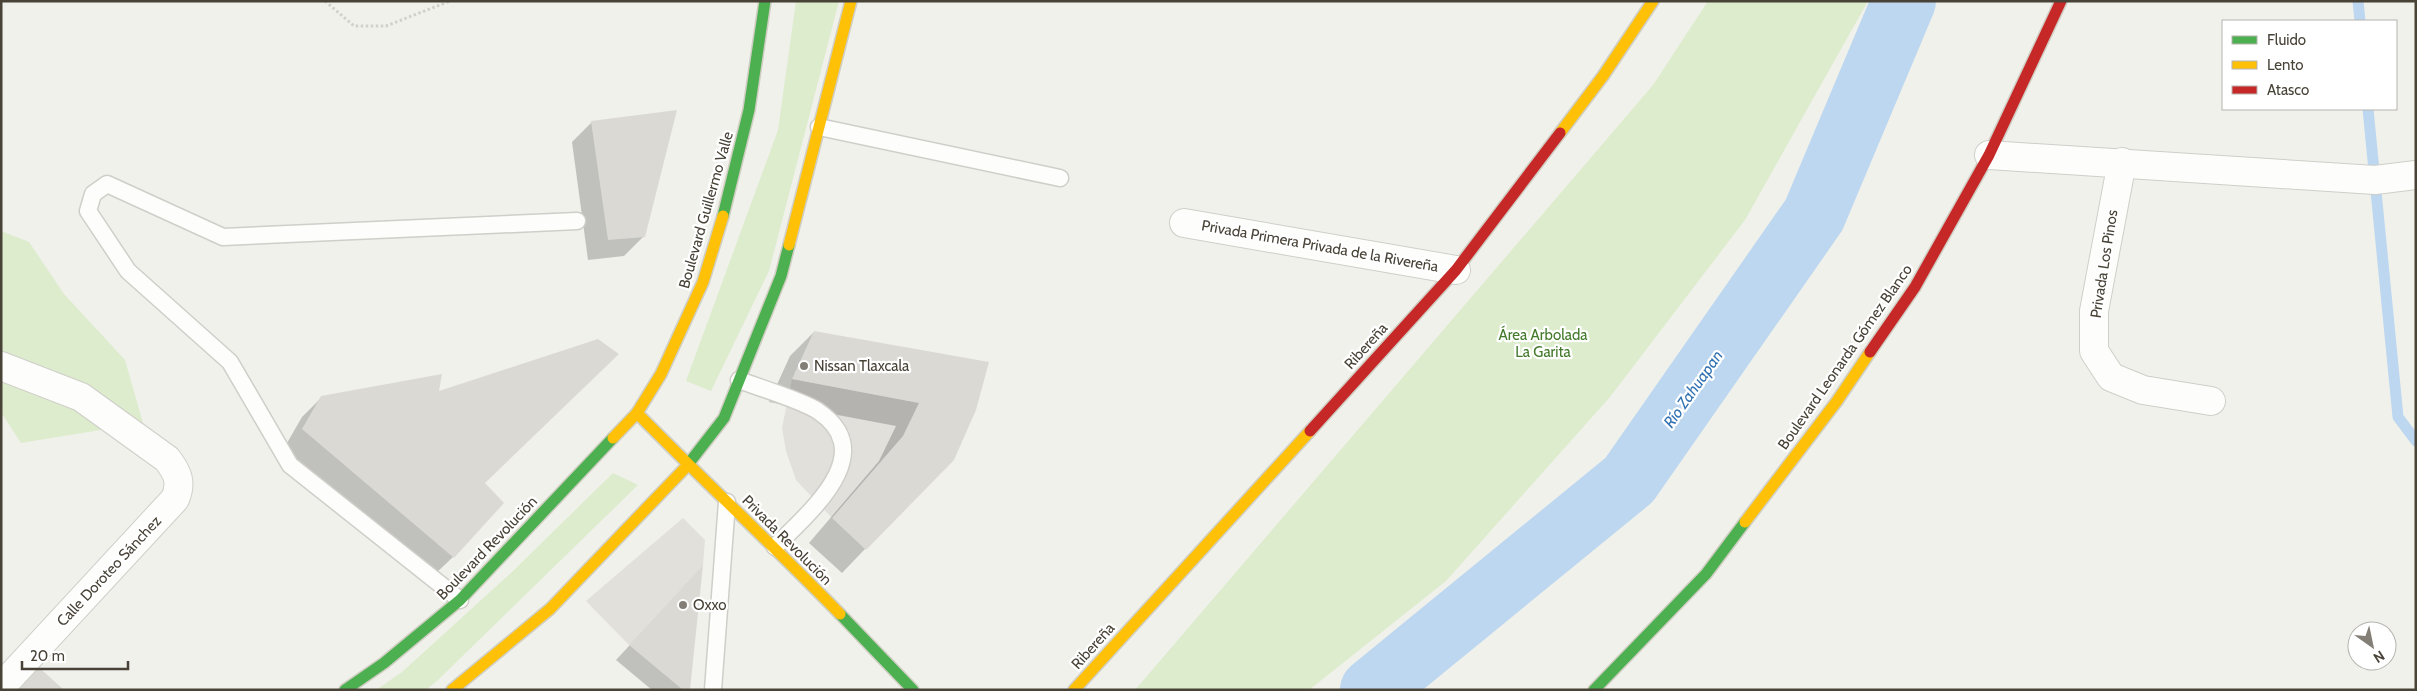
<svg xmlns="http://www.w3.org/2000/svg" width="2417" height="691" viewBox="0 0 2417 691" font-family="Cabin,sans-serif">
  <rect width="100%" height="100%" fill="#f1f1ec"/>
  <g fill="#dceccc">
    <path d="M796 1H839L769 271 711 391 686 381 778 130Z"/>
    <path d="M1708 1H1868L1745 220 1610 397 1446 581 1309 690H1135L1653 85Z"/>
    <path d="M1 231 29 242 64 294 125 360 143 423 21 443 1 412Z"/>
    <path d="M613 473 638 485 438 680 426 690H376L402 672 512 572Z"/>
  </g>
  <g fill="#e1e0db">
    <path d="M792 379 919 403 903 436 832 518 796 480 786 451 782 428Z"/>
    <path d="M683 518 705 540 703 565 629 645 586 601Z"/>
  </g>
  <g fill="#0003">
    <path d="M592 122 644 236 624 256 588 260 572 142Z"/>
    <path d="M814 332 987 363 865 549 842 573 809 543 879 461 896 426 769 402 790 356Z"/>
    <path d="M437 393 483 483 453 557 433 576 283 450 302 417 322 397Z"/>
    <path d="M689 581V690H652L616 660Z"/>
  </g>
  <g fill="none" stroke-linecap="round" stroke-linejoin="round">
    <g stroke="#bcd7ef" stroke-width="11">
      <path d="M2358 1 2360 21"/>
      <path d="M2368 109 2398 417 2416 441"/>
    </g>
    <path stroke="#bcd7ef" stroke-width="64" d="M1372 690 1629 480 1814 215 1904 1"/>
  </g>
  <g fill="#dbd9d4">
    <path d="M677 110 645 237 608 240 591 121Z"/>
    <path d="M814 331 989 362 976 410 954 460 866 550 832 518 903 436 919 403 792 379Z"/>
    <path d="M598 339 619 354 485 483 504 503 454 558 302 429 321 396 442 374 439 391Z"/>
    <path d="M703 565 690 690H683L629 645Z"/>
    <path d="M34 663 64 690H10Z"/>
  </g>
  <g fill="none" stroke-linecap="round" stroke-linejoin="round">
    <g stroke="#cfcec9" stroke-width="19">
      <g id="lane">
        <path d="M819 127 1060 178"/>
        <path d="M739 380C760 388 801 400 818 411 881 454 809 512 775 547"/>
        <path d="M460 600 290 465 230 362 128 271 88 211 93 194 107 184 223 237 577 221"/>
        <path d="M713 690 727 502"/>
      </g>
    </g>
    <g stroke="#cfcec9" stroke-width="30">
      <g id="street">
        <path d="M1989 155 2375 180 2416 175"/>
        <path d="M2122 162 2094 311V351L2111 377 2143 390 2211 401"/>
        <path d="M1184 223 1456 270"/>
        <path d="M1 366 81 397 167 459C178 473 182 483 175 499L1 687"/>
      </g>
    </g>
    <g stroke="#d0cec3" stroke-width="14">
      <g id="fast">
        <path d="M723 216 749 110 765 1"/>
        <path d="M686 467 724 418 781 276 789 245"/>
        <path d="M840 614 913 690"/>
        <path d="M345 690 384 663 460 600 613 438"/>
        <path d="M1594 690 1706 574 1745 522"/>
      </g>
    </g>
    <g stroke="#d0cec3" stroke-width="14">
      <g id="slow">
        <path d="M1560 133 1603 76 1653 1"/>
        <path d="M789 245 851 1"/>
        <path d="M637 413C704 481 774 546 840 614"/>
        <path d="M613 438 637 413 661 374 703 282 723 216"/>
        <path d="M1745 522 1837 401 1870 352"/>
        <path d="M452 690 550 609 686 467"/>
        <path d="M1074 690 1310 431"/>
      </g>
    </g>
    <g stroke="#d0cec3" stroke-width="14">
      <g id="jam">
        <path d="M1870 352 1915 287 1989 155 2061 1"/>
        <path d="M1310 431 1456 270 1560 133"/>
      </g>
    </g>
    <path stroke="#d1d1cb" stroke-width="3" stroke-dasharray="2.5 2.5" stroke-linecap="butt" d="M325 1 354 26H386L450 1"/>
    <use href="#lane" stroke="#fdfdfc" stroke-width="16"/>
    <use href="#street" stroke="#fdfdfc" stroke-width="28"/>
    <use href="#fast" stroke="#4caf50" stroke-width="11"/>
    <use href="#slow" stroke="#ffc107" stroke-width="11"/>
    <use href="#jam" stroke="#c62828" stroke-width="11"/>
  </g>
  <g fill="#837f76" stroke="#fff" stroke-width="2">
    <circle cx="804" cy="366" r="5"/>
    <circle cx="683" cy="605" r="5"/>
  </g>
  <g text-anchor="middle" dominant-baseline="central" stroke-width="4.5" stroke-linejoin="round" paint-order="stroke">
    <g font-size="15" fill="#484237" stroke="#fff">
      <text transform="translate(706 210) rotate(-74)">Boulevard Guillermo Valle</text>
      <text transform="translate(1320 246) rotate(10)">Privada Primera Privada de la Rivereña</text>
      <text transform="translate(2104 264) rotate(-81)">Privada Los Pinos</text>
      <text transform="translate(1366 346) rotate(-48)">Ribereña</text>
      <text transform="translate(1845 357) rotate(-55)">Boulevard Leonarda Gómez Blanco</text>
      <text transform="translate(787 540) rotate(45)">Privada Revolución</text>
      <text transform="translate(487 548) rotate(-46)">Boulevard Revolución</text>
      <text transform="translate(109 571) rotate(-47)">Calle Doroteo Sánchez</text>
      <text transform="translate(1093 646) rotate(-48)">Ribereña</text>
    </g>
    <g font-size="15" fill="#42792a" stroke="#fff">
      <text x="1543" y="335">Área Arbolada<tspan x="1543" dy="17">La Garita</tspan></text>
    </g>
    <g font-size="15" fill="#484237" stroke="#fff" text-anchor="start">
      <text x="814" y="366">Nissan Tlaxcala</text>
      <text x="693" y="605">Oxxo</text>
    </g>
    <g font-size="16" font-style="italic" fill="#3172b3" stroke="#fff">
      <text transform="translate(1693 389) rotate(-55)">Río Zahuapan</text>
    </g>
  </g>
  <rect width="2417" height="691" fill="none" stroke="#484237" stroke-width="5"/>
  <rect x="2222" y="20" width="175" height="90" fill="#ffffff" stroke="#b6b3af"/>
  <rect x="2232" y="36" width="25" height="8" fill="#4caf50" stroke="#b6b3af"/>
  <text x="2267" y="45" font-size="15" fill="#484237">Fluido</text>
  <rect x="2232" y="61" width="25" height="8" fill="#ffc107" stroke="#b6b3af"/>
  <text x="2267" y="70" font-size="15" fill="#484237">Lento</text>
  <rect x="2232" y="86" width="25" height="8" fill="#c62828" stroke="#b6b3af"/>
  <text x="2267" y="95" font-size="15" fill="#484237">Atasco</text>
  <g transform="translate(2372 646) rotate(147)"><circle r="24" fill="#ffffff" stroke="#b6b3af"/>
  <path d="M0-4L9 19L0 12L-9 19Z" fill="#837f76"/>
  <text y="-8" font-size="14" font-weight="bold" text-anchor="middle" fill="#484237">N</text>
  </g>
  <path d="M22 661v8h106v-8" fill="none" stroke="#484237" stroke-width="2.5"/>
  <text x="30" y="661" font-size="15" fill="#484237" stroke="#ffffff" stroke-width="4" paint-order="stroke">20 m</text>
</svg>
